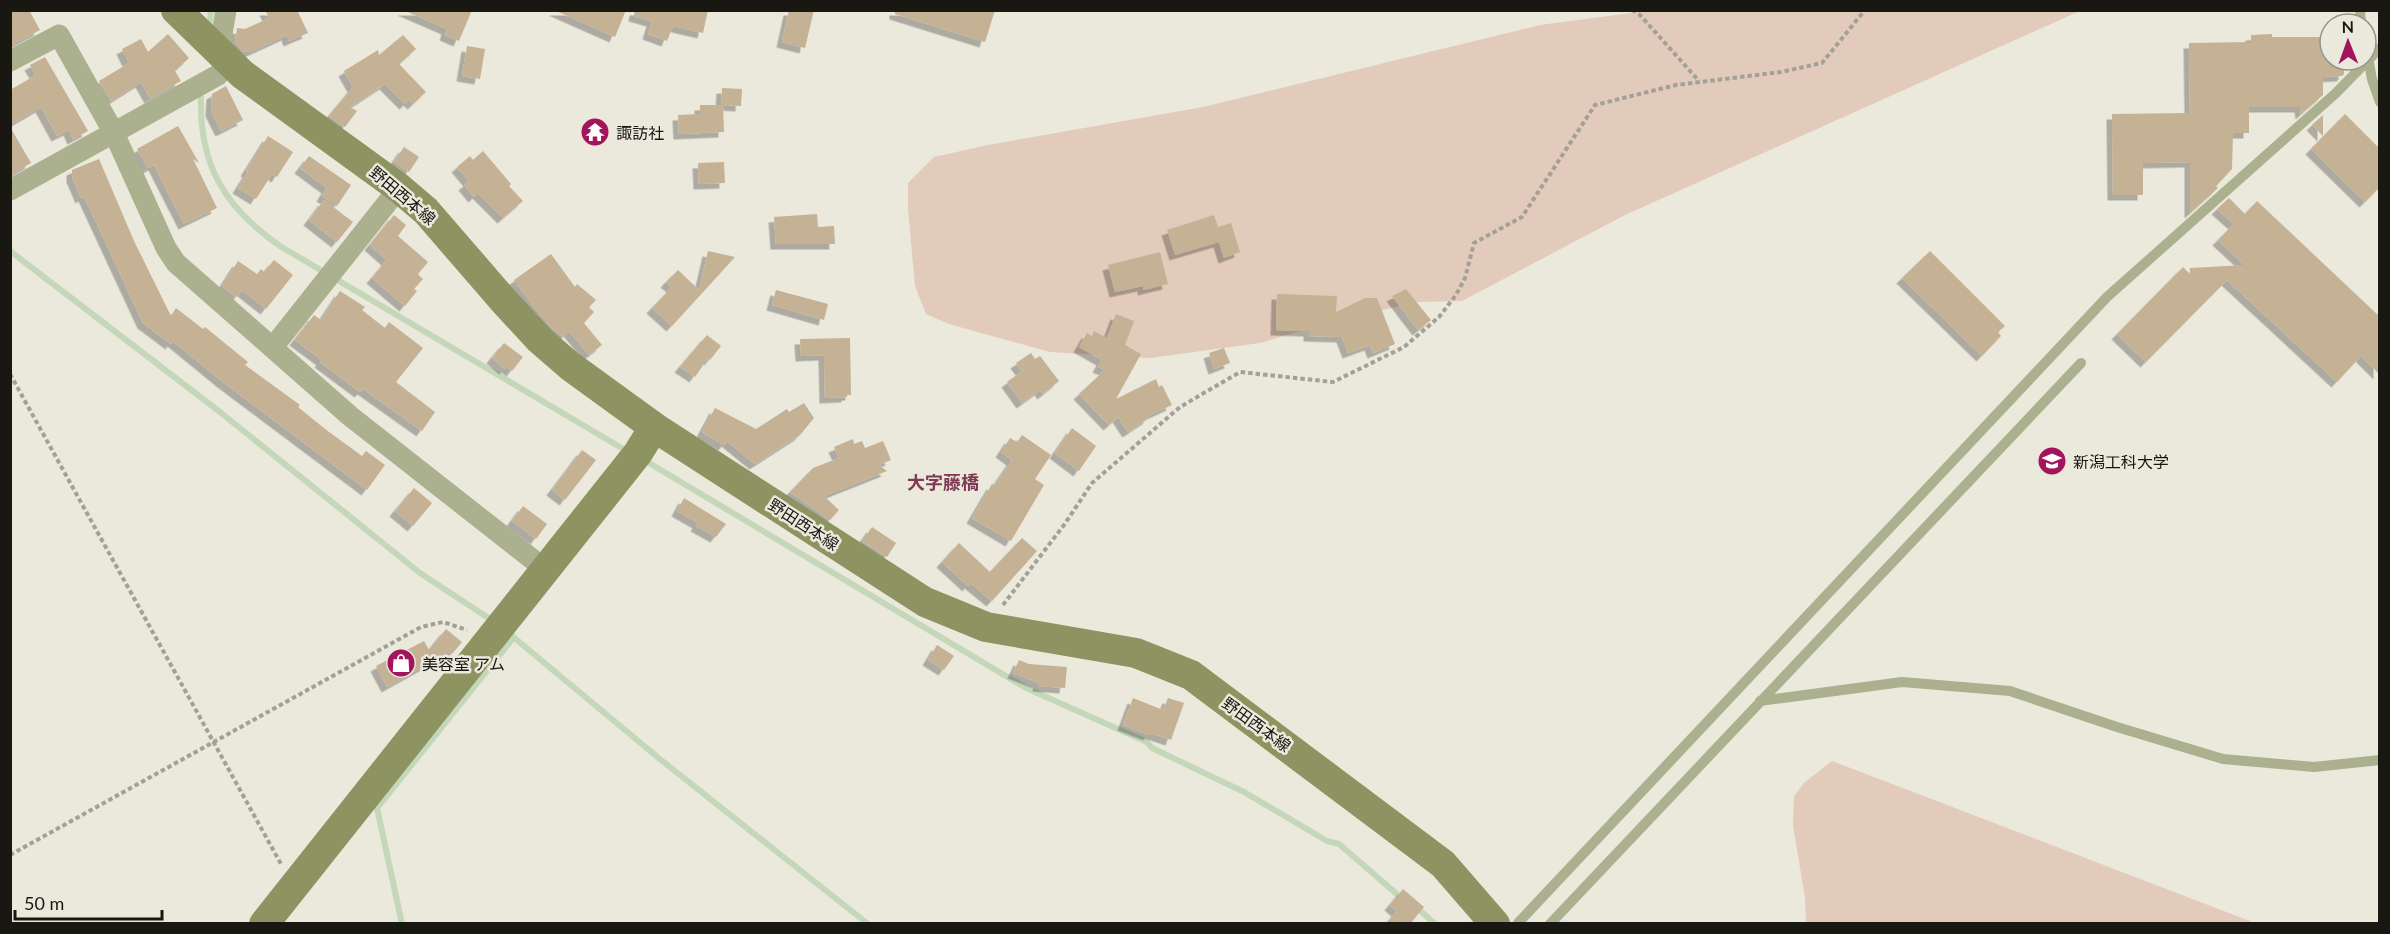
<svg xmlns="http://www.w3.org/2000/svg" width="2390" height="934" viewBox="0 0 2390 934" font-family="Lato,'Noto Sans JP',sans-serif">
  <defs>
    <filter id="shadow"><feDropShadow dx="-5.5" dy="5.5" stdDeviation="0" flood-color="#0004"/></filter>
  </defs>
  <rect width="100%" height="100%" fill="#ebe8dc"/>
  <g fill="#e3cbbb">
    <path d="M1654 10 2080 11 1625 215 1462 301 1417 302 1324 324 1260 343 1150 358 1050 352 949 324 926 314 915 286 908 209V183L934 157 988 145 1203 107 1540 25Z"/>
    <path d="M1832 761 2255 923H2260H1806L1805 898 1793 825 1794 796 1804 783Z"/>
  </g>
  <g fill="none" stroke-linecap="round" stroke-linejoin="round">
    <g stroke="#c4d7b9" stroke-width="6">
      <path d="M209 29 211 10"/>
      <path d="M201 97C199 165 225 208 280 246L630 453"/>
      <path d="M10 251 220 412 420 573 493 621"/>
      <path d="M644 460 1026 688 1147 742 1152 748 1244 792 1327 841 1339 844 1398 895 1405 898"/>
      <path d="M506 631 661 760 868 924"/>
      <path d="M1415 906 1435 924"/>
      <path d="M402 924 377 808 514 637"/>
    </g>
  </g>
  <g fill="#c5b194" filter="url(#shadow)">
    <path d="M10 10H29L40 30 10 46Z"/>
    <path d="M265 10H297L308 33 289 41 287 35 250 52 243 51 235 43 237 28 245 29 269 18Z"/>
    <path d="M403 10H472L459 41 445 35 447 29Z"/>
    <path d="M554 10H626L615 37Z"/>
    <path d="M635 10H708L703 33 673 26 667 41 648 34 652 21 634 16Z"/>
    <path d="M789 10H814L805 48 782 42Z"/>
    <path d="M895 10H995L985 42 895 14Z"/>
    <path d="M168 34 189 58 175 71 181 81 150 98 141 82 111 101 99 81 129 63 122 49 141 39 148 52Z"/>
    <path d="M2272 34V37H2330V60H2344V74L2342 76 2323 77V95L2301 114 2300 107H2249V133H2233L2232 169 2216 186 2218 188 2190 213V162L2143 163V195H2113L2112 114 2190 113 2189 43 2251 42V35Z"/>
    <path d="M403 35 416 49 399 64 426 92 413 104 409 100 405 104 385 84 350 107 357 111 345 127 329 116 353 87 344 71 378 50 379 55Z"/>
    <path d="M467 46 485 49 480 79 462 76Z"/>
    <path d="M45 57 88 131 73 139 69 130 57 136 41 107 10 125V90L36 75 30 65Z"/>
    <path d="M226 86 243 120 221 131 211 111 212 94Z"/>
    <path d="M722 88 742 89 741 106 723 105 724 132 679 134 678 115 700 114V105H721Z"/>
    <path d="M2345 114 2379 148V188L2365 202 2311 149Z"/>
    <path d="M2323 115V136L2312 125Z"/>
    <path d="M178 126 199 163 193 159 217 208 184 224 154 165 148 168 137 149Z"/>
    <path d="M10 127 31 163 10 175Z"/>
    <path d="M268 136 293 152 277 177 272 174 256 199 238 188 248 172 246 171Z"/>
    <path d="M404 147 419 157 409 172 394 162Z"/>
    <path d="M483 151 511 184 509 186 523 201 503 218 478 193 474 197 464 185 469 181 457 167 470 156 473 160Z"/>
    <path d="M309 156 351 185 337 206 322 196 327 188 300 168Z"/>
    <path d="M99 159 134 241 171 316 176 308 203 329 205 327 248 362 245 365 300 405 298 407 325 429 362 456 366 451 385 465 367 490 223 382 173 341 171 344 143 323 84 196 81 198 72 177V170Z"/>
    <path d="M724 162 725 183 699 184 698 163Z"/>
    <path d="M2229 198 2245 214 2257 201 2379 316V374L2361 356 2337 382 2227 280 2146 362 2117 334 2183 267 2190 274V268L2245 265 2218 240 2234 224 2217 209Z"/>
    <path d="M324 200 353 222 337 242 309 220Z"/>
    <path d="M817 214 818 227 834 226 835 244H776L774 217Z"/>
    <path d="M394 215 406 225 398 236 428 262 418 274 423 279 414 289 417 291 405 306 372 278 387 260 370 245Z"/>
    <path d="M1214 215 1218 227 1231 223 1240 252 1224 258 1219 242 1175 255 1167 230Z"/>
    <path d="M708 251 735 257 672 326 652 308 672 287 666 282 678 270 699 290Z"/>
    <path d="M1930 251 2005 326 1998 332 2001 336 1982 356 1902 278Z"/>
    <path d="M1160 252 1168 284 1143 290V286L1115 292 1108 265Z"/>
    <path d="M551 254 575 287 577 284 596 300 589 307 594 312 584 323 602 345 589 355 569 331 563 337 552 328 537 311 514 280Z"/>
    <path d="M274 260 293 275 266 309 242 290 237 297 222 286 238 261 257 274 261 269 264 272Z"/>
    <path d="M1406 289 1431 320 1418 330 1392 296Z"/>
    <path d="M776 290 828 304 824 320 772 305Z"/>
    <path d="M340 291 365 307 362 310 385 328 389 322 423 348 396 382 435 412 422 431 363 389 360 392 320 362 322 360 295 340 314 315 321 320Z"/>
    <path d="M1277 294 1337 296 1336 312 1365 298H1377L1395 344 1373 353 1370 345 1348 353 1342 337 1309 336V331L1276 330Z"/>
    <path d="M1116 314 1134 321 1125 345 1141 354 1116 399 1156 379 1159 387 1162 385 1172 405 1148 416 1149 418 1128 432 1118 417 1109 425 1079 394 1105 370 1098 367 1102 360 1079 347 1087 333 1092 336 1094 331 1107 338Z"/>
    <path d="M707 335 721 346 710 360 708 358 695 377 680 367Z"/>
    <path d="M850 338 851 395H847V397L825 398 824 355 801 356 800 339Z"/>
    <path d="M504 343 523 357 512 371 507 367 505 369 492 358Z"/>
    <path d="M1224 348 1230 363 1214 369 1209 353Z"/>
    <path d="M1031 353 1035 359 1040 356 1059 381 1043 394 1040 390 1022 403 1007 382 1022 371 1016 363Z"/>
    <path d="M804 403 814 418 800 435 755 464 727 441 724 445 702 432 715 408 756 429 787 409 789 412Z"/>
    <path d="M1072 428 1096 446 1079 471 1055 453Z"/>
    <path d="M1022 435 1051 455 1035 479 1044 485 1011 541 972 518 992 484 995 485 1012 460 1001 452 1010 438 1017 442Z"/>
    <path d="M853 439 854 444 862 441 865 448 883 441 891 460 879 465 887 471 824 496 839 510 830 520 790 492 813 468 839 458 834 447Z"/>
    <path d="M582 450 596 460 565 500 552 490Z"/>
    <path d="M414 488 432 503 413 526 395 511Z"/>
    <path d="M684 498 726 524 716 537 696 526 698 523 677 511Z"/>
    <path d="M523 506 547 524 536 539 512 521Z"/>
    <path d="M872 527 896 543 887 557 862 541Z"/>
    <path d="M1022 538 1037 551 992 601 970 583 968 586 942 562 959 543 990 572Z"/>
    <path d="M446 629 462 642 452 654 450 652 387 687 376 666 424 641 429 650Z"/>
    <path d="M937 645 954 656 944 670 928 660Z"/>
    <path d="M1019 660 1029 664 1067 667 1065 688 1038 686 1039 683 1013 673Z"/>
    <path d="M1133 698 1163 710 1168 698 1184 703 1171 740 1150 733 1149 735 1123 725Z"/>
    <path d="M1403 889 1424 907 1410 924H1386L1397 911 1390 905Z"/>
  </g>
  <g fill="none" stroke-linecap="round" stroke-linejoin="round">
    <g stroke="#a3a197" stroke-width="4" stroke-dasharray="4.5 3" stroke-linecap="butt">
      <path d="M1632 10 1640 15 1699 81"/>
      <path d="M10 374 281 864"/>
      <path d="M1003 605 1064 525 1092 483 1180 407 1240 372 1333 382 1404 347 1439 317 1456 295 1465 278 1474 243 1522 217 1595 105 1676 85 1781 72 1822 63 1865 10"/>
      <path d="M10 855 421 627 443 622 467 630"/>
    </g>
    <g stroke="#abb08e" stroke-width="10">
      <path d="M2360 10 2361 24"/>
      <path d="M2366 48 2372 79 2380 102"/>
      <path d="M1760 701 1902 682 2010 691 2117 727 2223 759 2314 767 2380 760"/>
      <path d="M1518 923 2107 297 2336 93 2380 48"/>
      <path d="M1550 924 2081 363"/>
    </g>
    <g stroke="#abb08e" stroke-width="21">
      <path d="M216 51 221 40 226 10"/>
      <path d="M10 61 59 35 114 133 166 248 176 263 350 416 546 570"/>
      <path d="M10 190 218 75 229 63"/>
      <path d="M273 347 399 188"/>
    </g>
    <g stroke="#8d9461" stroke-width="30">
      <path d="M176 10 242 74 399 188 426 211 503 300 540 340 570 366 654 427 925 602 986 627 1136 653 1191 675 1443 864 1495 924"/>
      <path d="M264 924 638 453 654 427"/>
    </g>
  </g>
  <defs>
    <g id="temple-disc" transform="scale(1.5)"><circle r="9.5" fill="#a2145b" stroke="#ebe8dc"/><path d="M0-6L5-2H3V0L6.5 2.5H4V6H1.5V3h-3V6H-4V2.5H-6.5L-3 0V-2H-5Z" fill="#fff"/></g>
    <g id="university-disc" transform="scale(1.5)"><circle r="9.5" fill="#a2145b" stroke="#ebe8dc"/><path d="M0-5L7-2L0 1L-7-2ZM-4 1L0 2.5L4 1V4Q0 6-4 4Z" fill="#fff"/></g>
    <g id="shop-disc" transform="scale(1.5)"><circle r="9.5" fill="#a2145b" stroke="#ebe8dc"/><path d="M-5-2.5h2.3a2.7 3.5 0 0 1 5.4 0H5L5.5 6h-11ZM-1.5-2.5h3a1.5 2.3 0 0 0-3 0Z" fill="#fff"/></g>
  </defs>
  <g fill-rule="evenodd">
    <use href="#temple-disc" x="595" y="132"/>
    <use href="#university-disc" x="2052" y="461"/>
    <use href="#shop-disc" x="401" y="663"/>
  </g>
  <g text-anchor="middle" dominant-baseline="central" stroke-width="5" stroke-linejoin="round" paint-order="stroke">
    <g font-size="16" fill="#181712" stroke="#ebe8dc" text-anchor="start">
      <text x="616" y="132">諏訪社</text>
      <text x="2073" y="461">新潟工科大学</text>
      <text x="422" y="663">美容室 アム</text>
    </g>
    <g font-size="16" fill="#181712" stroke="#ebe8dc">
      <text transform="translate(403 195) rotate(40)">野田西本線</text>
      <text transform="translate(804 524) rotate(33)">野田西本線</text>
      <text transform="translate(1257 724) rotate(36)">野田西本線</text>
    </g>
    <g font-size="18" font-weight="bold" fill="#7f3a55" stroke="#ebe8dc">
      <text x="943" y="482">大字藤橋</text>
    </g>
  </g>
  <rect width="2390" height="934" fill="none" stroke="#181712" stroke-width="24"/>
  <g transform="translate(2348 42) rotate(359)"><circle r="28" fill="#ebe8dc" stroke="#97948b" stroke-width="1.5"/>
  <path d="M0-4.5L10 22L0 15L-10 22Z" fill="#a2145b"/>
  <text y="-9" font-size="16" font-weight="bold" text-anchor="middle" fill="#181712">N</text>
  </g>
  <path d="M15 910v9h147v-9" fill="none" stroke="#181712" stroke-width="3"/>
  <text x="24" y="910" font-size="18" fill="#181712" stroke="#ebe8dc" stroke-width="4.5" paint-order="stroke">50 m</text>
</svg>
